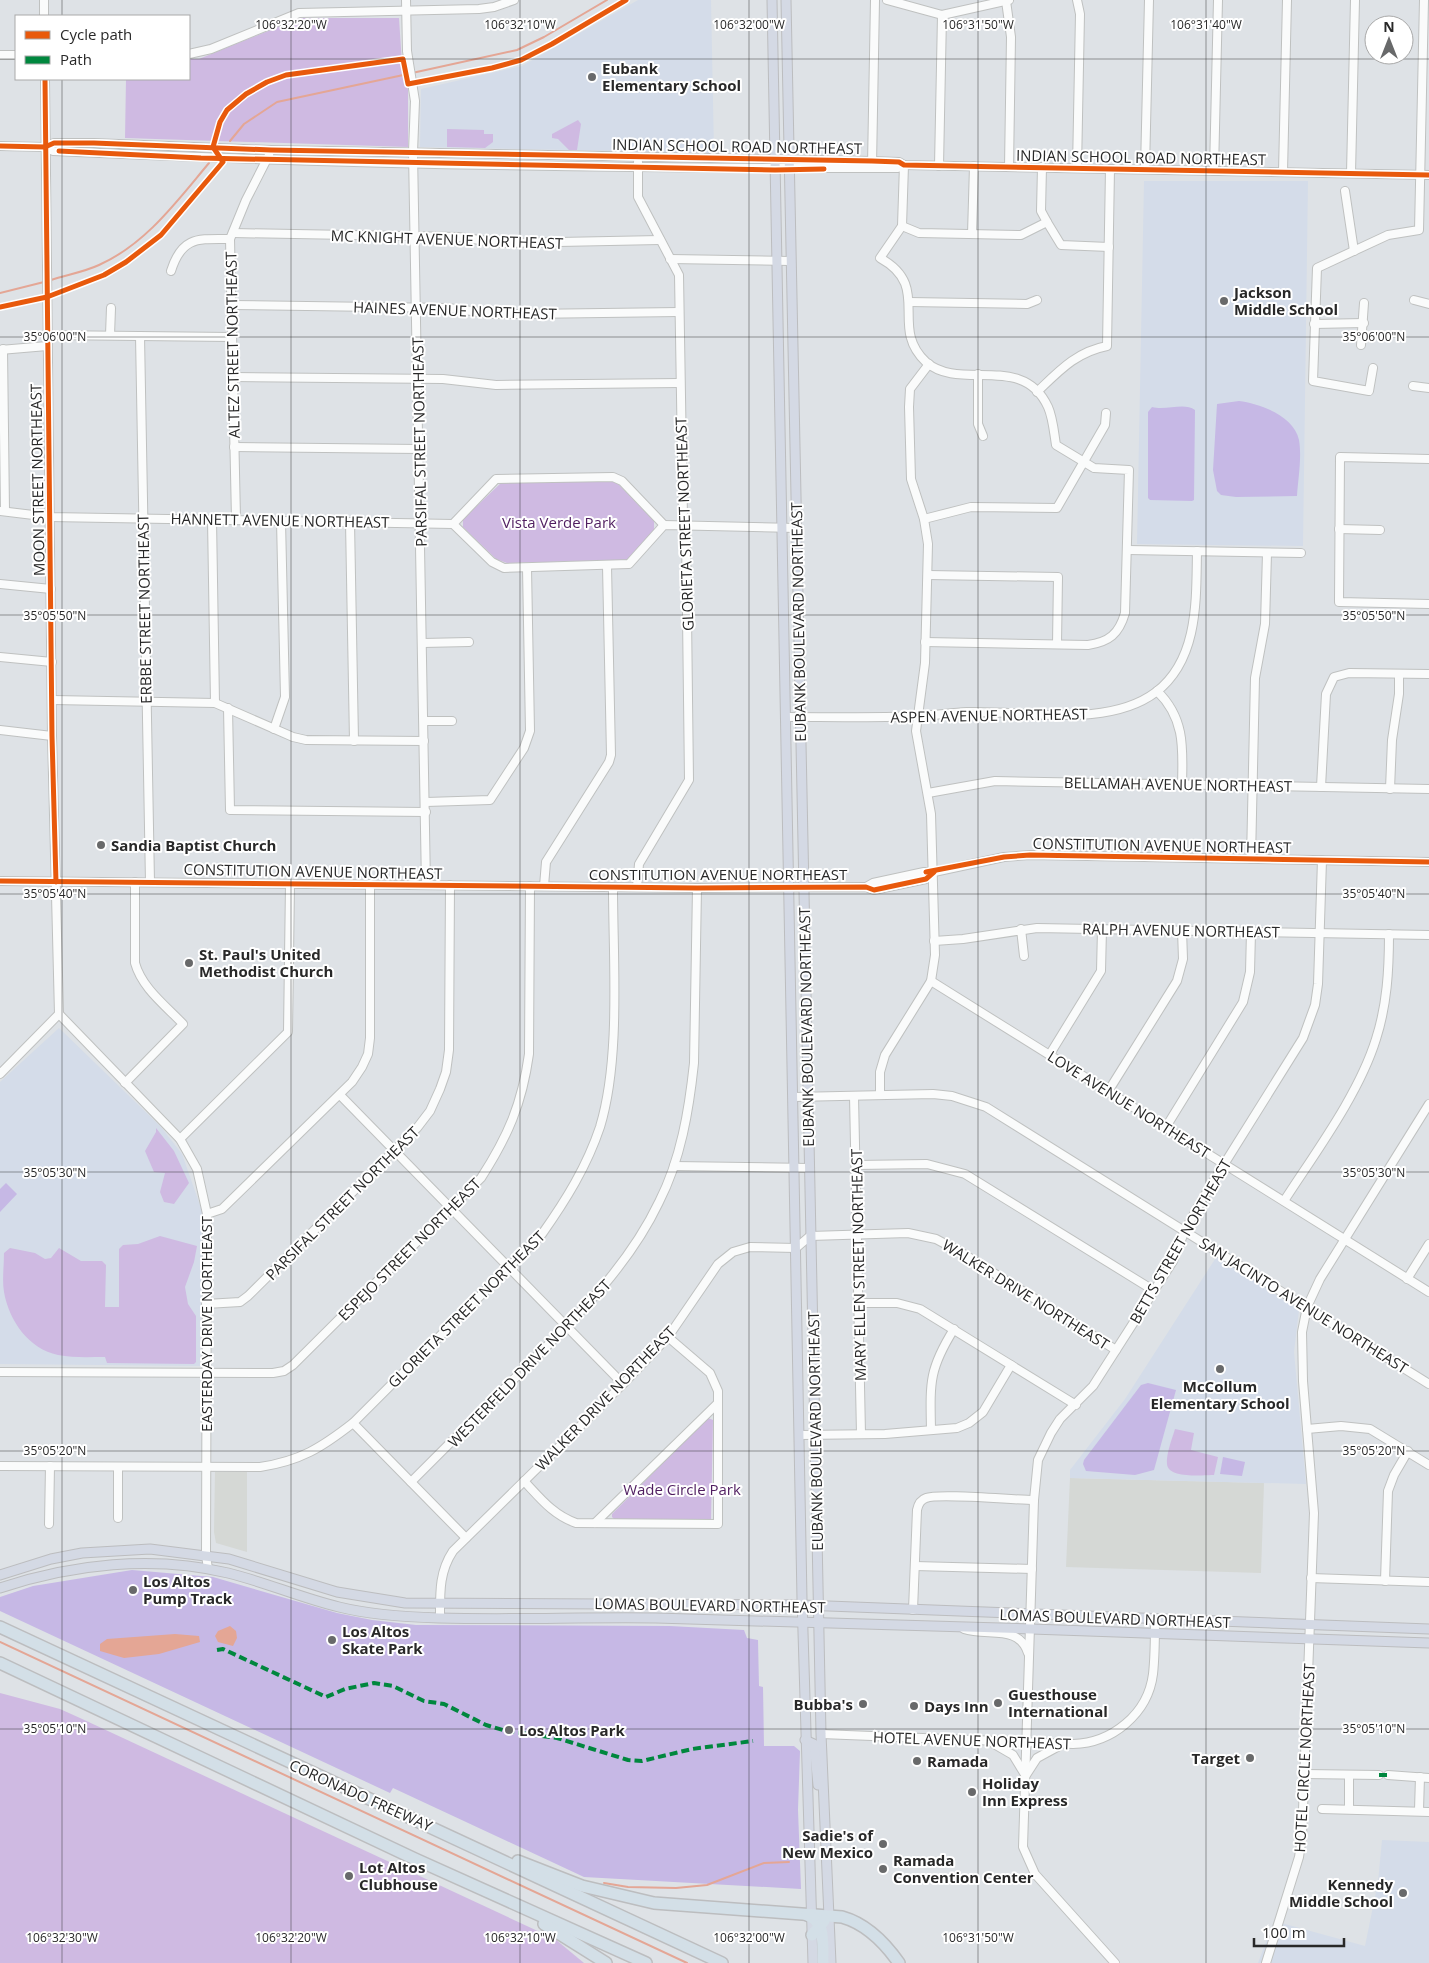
<svg xmlns="http://www.w3.org/2000/svg" width="1429" height="1963" viewBox="0 0 1429 1963" font-family="'Open Sans',sans-serif">
  <rect width="100%" height="100%" fill="#dee2e6"/>
  <g fill="#d5d8d5">
    <path d="M215 1472H247V1552L216 1543 214 1532Z"/>
    <path d="M1070 1478 1264 1483 1261 1573 1066 1567Z"/>
  </g>
  <g fill="#d4dce9">
    <path d="M638 0H711L714 153 420 147 421 89 522 66Z"/>
    <path d="M1144 181H1308L1303 546 1137 544Z"/>
    <path d="M59 1028 161 1127 182 1154 202 1211 200 1366 0 1364V1082Z"/>
    <path d="M1217 1256 1299 1310 1294 1352 1306 1484 1070 1478V1470L1125 1399Z"/>
    <path d="M1382 1840 1429 1842V1963H1258L1274 1921 1365 1946 1378 1882Z"/>
  </g>
  <g fill="#cfbae2">
    <path d="M300 18H399L402 64 408 90V147L125 138 126 79H189V59H199Z"/>
    <path d="M578 120 581 124 577 150H569L558 139 552 138V134Z"/>
    <path d="M447 129 484 130V134H493V142L485 148 447 147Z"/>
    <path d="M611 481 618 484 654 521V530L627 560 507 563 496 559 463 527V519L502 482Z"/>
    <path d="M156 1128 174 1151 189 1183 174 1204 164 1202 160 1192 165 1173 154 1172 145 1151 156 1132Z"/>
    <path d="M160 1236 197 1246 194 1262 185 1287 188 1304 196 1316V1362L194 1364 107 1363 105 1357C89 1357 73 1358 58 1355 29 1349 9 1321 4 1292 2 1280 4 1266 4 1253L10 1248 35 1253 45 1259 51 1258 59 1248 81 1261H102L106 1265 105 1307H119V1249L123 1245 138 1244Z"/>
    <path d="M708 1418 713 1420 711 1519 707 1521 615 1520 612 1517V1514Z"/>
    <path d="M1175 1429 1194 1433 1191 1450 1218 1457 1214 1475C1204 1475 1168 1479 1167 1464 1166 1454 1172 1439 1175 1429Z"/>
    <path d="M0 1693 60 1709 80 1718 555 1939 584 1963H0Z"/>
  </g>
  <g fill="#c6b8e5">
    <path d="M1239 401C1261 404 1294 416 1299 440 1302 458 1298 479 1297 496L1236 497 1221 495 1217 491 1213 470 1217 404Z"/>
    <path d="M1152 407C1166 411 1184 402 1195 410L1194 500 1192 501 1150 500 1148 498V412Z"/>
    <path d="M6 1183 17 1194 0 1212V1189Z"/>
    <path d="M1148 1383 1176 1390 1154 1470 1135 1475 1086 1471 1083 1464 1084 1460 1141 1385Z"/>
    <path d="M1223 1457 1245 1462 1242 1476 1220 1474Z"/>
    <path d="M132 1570 213 1577 337 1613 372 1620 416 1625 670 1626 744 1630 747 1638 758 1640 759 1686 763 1687 764 1746H794L800 1751 798 1810 801 1889 584 1877 393 1788 390 1793 0 1611V1597L33 1586Z"/>
  </g>
  <g fill="#e4a695">
    <path d="M230 1626 236 1631 237 1638 233 1646 218 1642 215 1636 218 1631Z"/>
    <path d="M175 1634 199 1636 200 1642 159 1654 124 1658 100 1651V1644L107 1639Z"/>
  </g>
  <g fill="none" stroke-linecap="round" stroke-linejoin="round">
    <g stroke="#e4a695" stroke-width="2">
      <path d="M412 73 517 50 544 37 607 0"/>
      <path d="M230 141 244 124 277 102 408 74"/>
      <path d="M51 280C66 275 84 272 99 265 146 244 177 201 209 163"/>
      <path d="M0 293 44 282"/>
      <path d="M0 1642 687 1963"/>
      <path d="M604 1883 628 1887 676 1888 707 1885 764 1863 789 1862"/>
    </g>
    <g stroke="#bfc1c0" stroke-width="10">
      <g id="minor">
        <path d="M44 0V16"/>
        <path d="M406 0 407 51 415 101 413 152 426 885"/>
        <path d="M887 0 942 15 1009 0"/>
        <path d="M1006 1 1011 37 1009 167"/>
        <path d="M189 54 211 49 299 13 479 9 494 7 514 0"/>
        <path d="M0 55H16"/>
        <path d="M45 79 52 736 59 1014"/>
        <path d="M0 146 45 147 54 143H94L271 150 872 161 899 162 904 165 1429 175"/>
        <path d="M45 147 53 151C335 164 617 169 898 168L904 165"/>
        <path d="M872 165 875 0"/>
        <path d="M904 165 902 226 880 258C933 287 888 327 926 362 960 392 1023 352 1048 407 1053 418 1054 433 1056 445L1094 468 1129 470 1125 613C1119 634 1109 642 1088 645L925 642"/>
        <path d="M939 166 942 15"/>
        <path d="M1042 167 1041 211 1047 222"/>
        <path d="M1077 168 1080 14 1077 0"/>
        <path d="M1145 169 1149 0"/>
        <path d="M1214 171 1218 0"/>
        <path d="M1283 172 1287 0"/>
        <path d="M1351 173 1355 0"/>
        <path d="M1345 191 1354 251"/>
        <path d="M902 226 919 233 1021 235 1047 222 1061 245 1109 247"/>
        <path d="M233 233 458 237 502 243 660 240"/>
        <path d="M972 234 974 166"/>
        <path d="M670 259 790 261"/>
        <path d="M171 271C182 236 198 239 230 239"/>
        <path d="M1414 300 1429 304"/>
        <path d="M909 302 1027 304 1037 300"/>
        <path d="M231 305 448 308 495 314H527L679 312"/>
        <path d="M1314 324 1364 323"/>
        <path d="M47 335 231 337"/>
        <path d="M110 335 111 308"/>
        <path d="M140 336 150 882"/>
        <path d="M1361 345 1364 303"/>
        <path d="M3 349 5 511"/>
        <path d="M0 350 47 346"/>
        <path d="M1373 368 1369 391 1313 381 1317 268 1388 235 1419 230 1424 0"/>
        <path d="M978 374V424L983 436"/>
        <path d="M233 377 443 379 496 385 680 383"/>
        <path d="M1413 386 1429 388"/>
        <path d="M1037 392C1059 371 1076 352 1107 346L1110 169"/>
        <path d="M234 447 419 449"/>
        <path d="M1429 459 1340 457 1339 602 1429 604"/>
        <path d="M0 511 50 517 453 524 492 562 504 568 629 564 664 525 796 528"/>
        <path d="M212 519 215 703"/>
        <path d="M236 519 230 239 246 200 269 155"/>
        <path d="M924 519 971 507 1057 508 1105 425 1106 413"/>
        <path d="M350 522 354 741"/>
        <path d="M453 524 496 479 613 477 622 481 664 525"/>
        <path d="M1339 529 1380 530"/>
        <path d="M1128 550 1301 553"/>
        <path d="M928 575 1058 577 1057 644"/>
        <path d="M0 584 51 589"/>
        <path d="M423 643 469 642"/>
        <path d="M0 657 52 662"/>
        <path d="M1157 691C1185 718 1183 748 1182 784"/>
        <path d="M53 700 215 703 293 737 306 740 424 741"/>
        <path d="M228 708 230 810 426 812"/>
        <path d="M786 717C830 717 874 718 918 716 935 715 951 713 967 712 1025 710 1107 729 1156 692 1199 659 1196 599 1197 551"/>
        <path d="M424 721H452"/>
        <path d="M274 729 285 697 281 521"/>
        <path d="M0 730 52 736"/>
        <path d="M1321 787 1326 694 1334 677 1349 673 1429 674"/>
        <path d="M1390 789 1392 740 1399 694V674"/>
        <path d="M928 793 995 781 1429 789"/>
        <path d="M426 802 490 800 524 748 530 731 527 568"/>
        <path d="M1251 859 1255 678 1265 624 1267 553"/>
        <path d="M0 881 697 888 866 887 874 890 926 879 934 872"/>
        <path d="M544 886 546 862 609 762 611 755 607 566"/>
        <path d="M637 887 639 864 689 780 686 533 683 517 679 275 638 197V162"/>
        <path d="M866 887 873 883 924 872H934L1004 857 1030 855 1429 862"/>
        <path d="M1021 929 1024 956"/>
        <path d="M934 941 963 939 1037 928 1429 935"/>
        <path d="M931 981 1429 1292"/>
        <path d="M59 1014 180 1139 197 1169 207 1214 206 1555 208 1569"/>
        <path d="M1050 1054 1101 971 1102 929"/>
        <path d="M0 1074 59 1014"/>
        <path d="M125 1083 183 1024C165 1005 142 988 135 963V882"/>
        <path d="M1109 1090 1177 981 1183 959 1182 930"/>
        <path d="M340 1095 623 1384"/>
        <path d="M880 1095V1072L885 1055 931 981 935 955 931 814 916 731 925 663 928 544 924 519 911 479 909 407 910 389 929 364"/>
        <path d="M854 1096 861 1434"/>
        <path d="M794 1097 933 1094 952 1096 986 1107 1429 1384"/>
        <path d="M1166 1127 1243 1002 1250 972 1251 932"/>
        <path d="M180 1139 288 1032 290 884"/>
        <path d="M856 1165 927 1164 965 1174 1153 1290"/>
        <path d="M674 1166 809 1168"/>
        <path d="M1284 1201C1315 1153 1359 1094 1376 1039 1387 1005 1389 970 1389 934"/>
        <path d="M207 1214 222 1209 352 1082 362 1067 368 1054 370 1038V884"/>
        <path d="M1407 1279 1429 1244"/>
        <path d="M859 1303H897L920 1309 1076 1405"/>
        <path d="M206 1304 240 1302 248 1296 417 1128 430 1111 440 1089 446 1072 449 1050 450 885"/>
        <path d="M0 1372 273 1373 284 1371 293 1365 481 1178C508 1136 522 1104 529 1054L530 886"/>
        <path d="M353 1423 466 1538"/>
        <path d="M931 1429C930 1382 929 1369 954 1329"/>
        <path d="M1307 1429 1341 1426 1370 1429 1429 1465"/>
        <path d="M800 1435 885 1434 957 1428 969 1423 983 1412 1011 1365"/>
        <path d="M0 1466 260 1467C300 1461 321 1448 353 1423L542 1234C566 1200 587 1166 600 1127 621 1058 613 960 613 887"/>
        <path d="M118 1467V1518"/>
        <path d="M524 1481C540 1498 553 1515 576 1523L718 1524V1391L710 1373 668 1337"/>
        <path d="M411 1482C450 1443 488 1405 527 1366 577 1316 628 1267 659 1202 681 1159 689 1110 694 1063L697 888"/>
        <path d="M595 1523 717 1404"/>
        <path d="M49 1524 50 1466"/>
        <path d="M915 1566 1032 1569"/>
        <path d="M1311 1578 1429 1582"/>
        <path d="M1385 1581 1388 1491 1394 1475 1408 1451"/>
        <path d="M913 1610 917 1510C918 1505 920 1500 926 1498 939 1493 1014 1500 1034 1500"/>
        <path d="M440 1618C440 1593 439 1572 453 1551L623 1384 668 1337 718 1264 733 1252 750 1247 796 1248 810 1236 908 1233 936 1239 962 1253 1116 1350"/>
        <path d="M964 1629C987 1637 1019 1624 1028 1653"/>
        <path d="M821 1734 1073 1744C1112 1743 1148 1714 1153 1674 1155 1656 1155 1638 1155 1620"/>
        <path d="M994 1744 1013 1755 1024 1773"/>
        <path d="M1305 1774 1379 1775"/>
        <path d="M1026 1775 1037 1758 1059 1746"/>
        <path d="M1388 1775 1429 1778"/>
        <path d="M1349 1808V1775"/>
        <path d="M1322 1809 1429 1812"/>
        <path d="M1419 1810 1420 1777"/>
        <path d="M1115 1963 1035 1874 1023 1847 1034 1500 1038 1460 1051 1433 1060 1419 1093 1386 1173 1261 1185 1230 1203 1198 1303 1038 1315 1005 1318 984 1322 860"/>
        <path d="M1266 1963 1299 1857 1302 1837 1314 1513 1303 1381 1302 1332 1307 1307 1320 1279 1429 1104"/>
      </g>
    </g>
    <g stroke="#bcbdbf" stroke-width="11">
      <g id="major">
        <path d="M772 0 802 1599 813 1963"/>
        <path d="M786 0 821 1734 831 1963"/>
        <path d="M0 1575 51 1559 82 1553 150 1549 229 1559 337 1592 405 1603 802 1605 1429 1629"/>
        <path d="M0 1588C72 1564 153 1555 228 1573 265 1582 301 1598 339 1607 371 1615 405 1617 439 1618 511 1620 584 1617 656 1618 914 1625 1171 1633 1429 1643"/>
        <path d="M805 1740 814 1744 818 1785"/>
      </g>
    </g>
    <g stroke="#bcbdbf" stroke-width="14">
      <g id="highway">
        <path d="M0 1627 722 1963"/>
        <path d="M0 1663 415 1859 646 1963"/>
        <path d="M518 1861 582 1886 654 1903 842 1917C867 1924 885 1943 899 1963"/>
        <path d="M807 1915C827 1922 822 1945 823 1963"/>
        <path d="M544 1924 606 1963"/>
        <path d="M812 1935 824 1921"/>
      </g>
    </g>
    <use href="#minor" stroke="#fafbfb" stroke-width="8"/>
    <use href="#major" stroke="#d4d9e4" stroke-width="9"/>
    <use href="#highway" stroke="#d3dfe7" stroke-width="11"/>
    <g stroke="#00873e" stroke-width="4" stroke-dasharray="8 4" stroke-linecap="butt">
      <path d="M217 1650 223 1649 326 1697 345 1689 374 1683 393 1686 424 1701 444 1704 486 1725 506 1731 557 1738 628 1760 642 1761 692 1749 753 1741"/>
      <path d="M1379 1775H1388"/>
    </g>
    <g stroke="#fff" stroke-width="8">
      <g id="cycleway">
        <path d="M45 79 52 736 56 882"/>
        <path d="M0 146 45 147 54 143H94L271 150 872 161 899 162 904 165 1429 175"/>
        <path d="M59 151 201 158 775 170 824 169"/>
        <path d="M0 307 47 297 104 275 126 262 161 235 223 162 213 147 220 122 227 110 246 94 267 82 286 75 403 59 408 84 492 68 521 60 552 44 626 0"/>
        <path d="M926 872 1004 857 1030 855 1429 862"/>
        <path d="M0 881 697 888 866 887 874 890 926 879 934 872"/>
      </g>
    </g>
    <use href="#cycleway" stroke="#e8590c" stroke-width="5"/>
  </g>
  <path fill="none" stroke="#282828" stroke-width="1" stroke-opacity="0.45" d="M62 0V16M291 0V1963M520 0V1963M749 0V1963M978 0V1963M1206 0V1963M0 59H16M189 59H1429M62 79V1963M0 337H1429M0 615H1429M0 894H1429M0 1172H1429M0 1451H1429M0 1729H1429"/>
  <g fill="#68696a" stroke="#fff" stroke-width="2">
    <circle cx="592" cy="77" r="5"/>
    <circle cx="1224" cy="301" r="5"/>
    <circle cx="101" cy="845" r="5"/>
    <circle cx="189" cy="963" r="5"/>
    <circle cx="1220" cy="1369" r="5"/>
    <circle cx="133" cy="1590" r="5"/>
    <circle cx="332" cy="1640" r="5"/>
    <circle cx="998" cy="1703" r="5"/>
    <circle cx="863" cy="1704" r="5"/>
    <circle cx="914" cy="1706" r="5"/>
    <circle cx="509" cy="1730" r="5"/>
    <circle cx="1250" cy="1758" r="5"/>
    <circle cx="917" cy="1761" r="5"/>
    <circle cx="972" cy="1792" r="5"/>
    <circle cx="883" cy="1844" r="5"/>
    <circle cx="883" cy="1869" r="5"/>
    <circle cx="349" cy="1876" r="5"/>
    <circle cx="1403" cy="1893" r="5"/>
  </g>
  <g text-anchor="middle" dominant-baseline="central" stroke-width="4" stroke-linejoin="round" paint-order="stroke">
    <g font-size="15" font-weight="bold" fill="#282828" stroke="#fff" text-anchor="start">
      <text x="602" y="68">Eubank<tspan x="602" dy="17">Elementary School</tspan></text>
      <text x="1234" y="292">Jackson<tspan x="1234" dy="17">Middle School</tspan></text>
      <text x="111" y="845">Sandia Baptist Church</text>
      <text x="199" y="954">St. Paul's United<tspan x="199" dy="17">Methodist Church</tspan></text>
      <text x="1220" y="1386" text-anchor="middle">McCollum<tspan x="1220" dy="17">Elementary School</tspan></text>
      <text x="143" y="1581">Los Altos<tspan x="143" dy="17">Pump Track</tspan></text>
      <text x="342" y="1631">Los Altos<tspan x="342" dy="17">Skate Park</tspan></text>
      <text x="1008" y="1694">Guesthouse<tspan x="1008" dy="17">International</tspan></text>
      <text x="853" y="1704" text-anchor="end">Bubba's</text>
      <text x="924" y="1706">Days Inn</text>
      <text x="519" y="1730">Los Altos Park</text>
      <text x="1240" y="1758" text-anchor="end">Target</text>
      <text x="927" y="1761">Ramada</text>
      <text x="982" y="1783">Holiday<tspan x="982" dy="17">Inn Express</tspan></text>
      <text x="873" y="1835" text-anchor="end">Sadie's of<tspan x="873" dy="17">New Mexico</tspan></text>
      <text x="893" y="1860">Ramada<tspan x="893" dy="17">Convention Center</tspan></text>
      <text x="359" y="1867">Lot Altos<tspan x="359" dy="17">Clubhouse</tspan></text>
      <text x="1393" y="1884" text-anchor="end">Kennedy<tspan x="1393" dy="17">Middle School</tspan></text>
    </g>
    <g font-size="15" fill="#282828" stroke="#fff">
      <text transform="translate(737 146) rotate(1)">INDIAN SCHOOL ROAD NORTHEAST</text>
      <text transform="translate(1141 157) rotate(1)">INDIAN SCHOOL ROAD NORTHEAST</text>
      <text transform="translate(447 239) rotate(2)">MC KNIGHT AVENUE NORTHEAST</text>
      <text transform="translate(455 310) rotate(2)">HAINES AVENUE NORTHEAST</text>
      <text transform="translate(232 345) rotate(-91)">ALTEZ STREET NORTHEAST</text>
      <text transform="translate(419 442) rotate(-91)">PARSIFAL STREET NORTHEAST</text>
      <text transform="translate(37 480) rotate(-91)">MOON STREET NORTHEAST</text>
      <text transform="translate(280 520) rotate(1)">HANNETT AVENUE NORTHEAST</text>
      <text transform="translate(684 524) rotate(-92)">GLORIETA STREET NORTHEAST</text>
      <text transform="translate(144 609) rotate(-91)">ERBBE STREET NORTHEAST</text>
      <text transform="translate(798 622) rotate(-91)">EUBANK BOULEVARD NORTHEAST</text>
      <text transform="translate(989 715) rotate(-1)">ASPEN AVENUE NORTHEAST</text>
      <text transform="translate(1178 784) rotate(1)">BELLAMAH AVENUE NORTHEAST</text>
      <text transform="translate(1162 845) rotate(1)">CONSTITUTION AVENUE NORTHEAST</text>
      <text transform="translate(313 871) rotate(1)">CONSTITUTION AVENUE NORTHEAST</text>
      <text x="718" y="874">CONSTITUTION AVENUE NORTHEAST</text>
      <text transform="translate(1181 930) rotate(1)">RALPH AVENUE NORTHEAST</text>
      <text transform="translate(806 1027) rotate(-91)">EUBANK BOULEVARD NORTHEAST</text>
      <text transform="translate(1129 1104) rotate(32)">LOVE AVENUE NORTHEAST</text>
      <text transform="translate(342 1203) rotate(-45)">PARSIFAL STREET NORTHEAST</text>
      <text transform="translate(1180 1241) rotate(-60)">BETTS STREET NORTHEAST</text>
      <text transform="translate(409 1249) rotate(-45)">ESPEJO STREET NORTHEAST</text>
      <text transform="translate(858 1265) rotate(-91)">MARY ELLEN STREET NORTHEAST</text>
      <text transform="translate(1026 1294) rotate(32)">WALKER DRIVE NORTHEAST</text>
      <text transform="translate(1304 1305) rotate(32)">SAN JACINTO AVENUE NORTHEAST</text>
      <text transform="translate(466 1309) rotate(-45)">GLORIETA STREET NORTHEAST</text>
      <text transform="translate(206 1324) rotate(-90)">EASTERDAY DRIVE NORTHEAST</text>
      <text transform="translate(529 1363) rotate(-46)">WESTERFELD DRIVE NORTHEAST</text>
      <text transform="translate(605 1398) rotate(-46)">WALKER DRIVE NORTHEAST</text>
      <text transform="translate(815 1431) rotate(-91)">EUBANK BOULEVARD NORTHEAST</text>
      <text transform="translate(710 1605) rotate(1)">LOMAS BOULEVARD NORTHEAST</text>
      <text transform="translate(1115 1618) rotate(2)">LOMAS BOULEVARD NORTHEAST</text>
      <text transform="translate(972 1740) rotate(2)">HOTEL AVENUE NORTHEAST</text>
      <text transform="translate(1304 1758) rotate(-87)">HOTEL CIRCLE NORTHEAST</text>
      <text transform="translate(361 1795) rotate(24)">CORONADO FREEWAY</text>
    </g>
    <g font-size="15" fill="#4f1d60" stroke="#fff">
      <text x="559" y="522">Vista Verde Park</text>
      <text x="682" y="1489">Wade Circle Park</text>
    </g>
  </g>
  <g font-size="12" text-anchor="middle" fill="#282828" stroke="#fff" stroke-width="4" stroke-linejoin="round" paint-order="stroke">
    <text x="291" y="29">106°32'20"W</text>
    <text x="520" y="29">106°32'10"W</text>
    <text x="749" y="29">106°32'00"W</text>
    <text x="978" y="29">106°31'50"W</text>
    <text x="1206" y="29">106°31'40"W</text>
    <text x="55" y="341">35°06'00"N</text>
    <text x="1374" y="341">35°06'00"N</text>
    <text x="55" y="620">35°05'50"N</text>
    <text x="1374" y="620">35°05'50"N</text>
    <text x="55" y="898">35°05'40"N</text>
    <text x="1374" y="898">35°05'40"N</text>
    <text x="55" y="1177">35°05'30"N</text>
    <text x="1374" y="1177">35°05'30"N</text>
    <text x="55" y="1455">35°05'20"N</text>
    <text x="1374" y="1455">35°05'20"N</text>
    <text x="55" y="1733">35°05'10"N</text>
    <text x="1374" y="1733">35°05'10"N</text>
    <text x="62" y="1942">106°32'30"W</text>
    <text x="291" y="1942">106°32'20"W</text>
    <text x="520" y="1942">106°32'10"W</text>
    <text x="749" y="1942">106°32'00"W</text>
    <text x="978" y="1942">106°31'50"W</text>
  </g>
  <rect x="15" y="15" width="175" height="65" fill="#ffffff" stroke="#a9a9a9"/>
  <rect x="25" y="31" width="25" height="8" fill="#e8590c" stroke="#a9a9a9"/>
  <text x="60" y="40" font-size="15" fill="#282828">Cycle path</text>
  <rect x="25" y="56" width="25" height="8" fill="#00873e" stroke="#a9a9a9"/>
  <text x="60" y="65" font-size="15" fill="#282828">Path</text>
  <g transform="translate(1389 40)"><circle r="24" fill="#ffffff" stroke="#a9a9a9"/>
  <path d="M0-4L9 19L0 12L-9 19Z" fill="#68696a"/>
  <text y="-8" font-size="14" font-weight="bold" text-anchor="middle" fill="#282828">N</text>
  </g>
  <path d="M1254 1938v8h90v-8" fill="none" stroke="#282828" stroke-width="2.5"/>
  <text x="1262" y="1938" font-size="15" fill="#282828" stroke="#ffffff" stroke-width="4" paint-order="stroke">100 m</text>
</svg>
